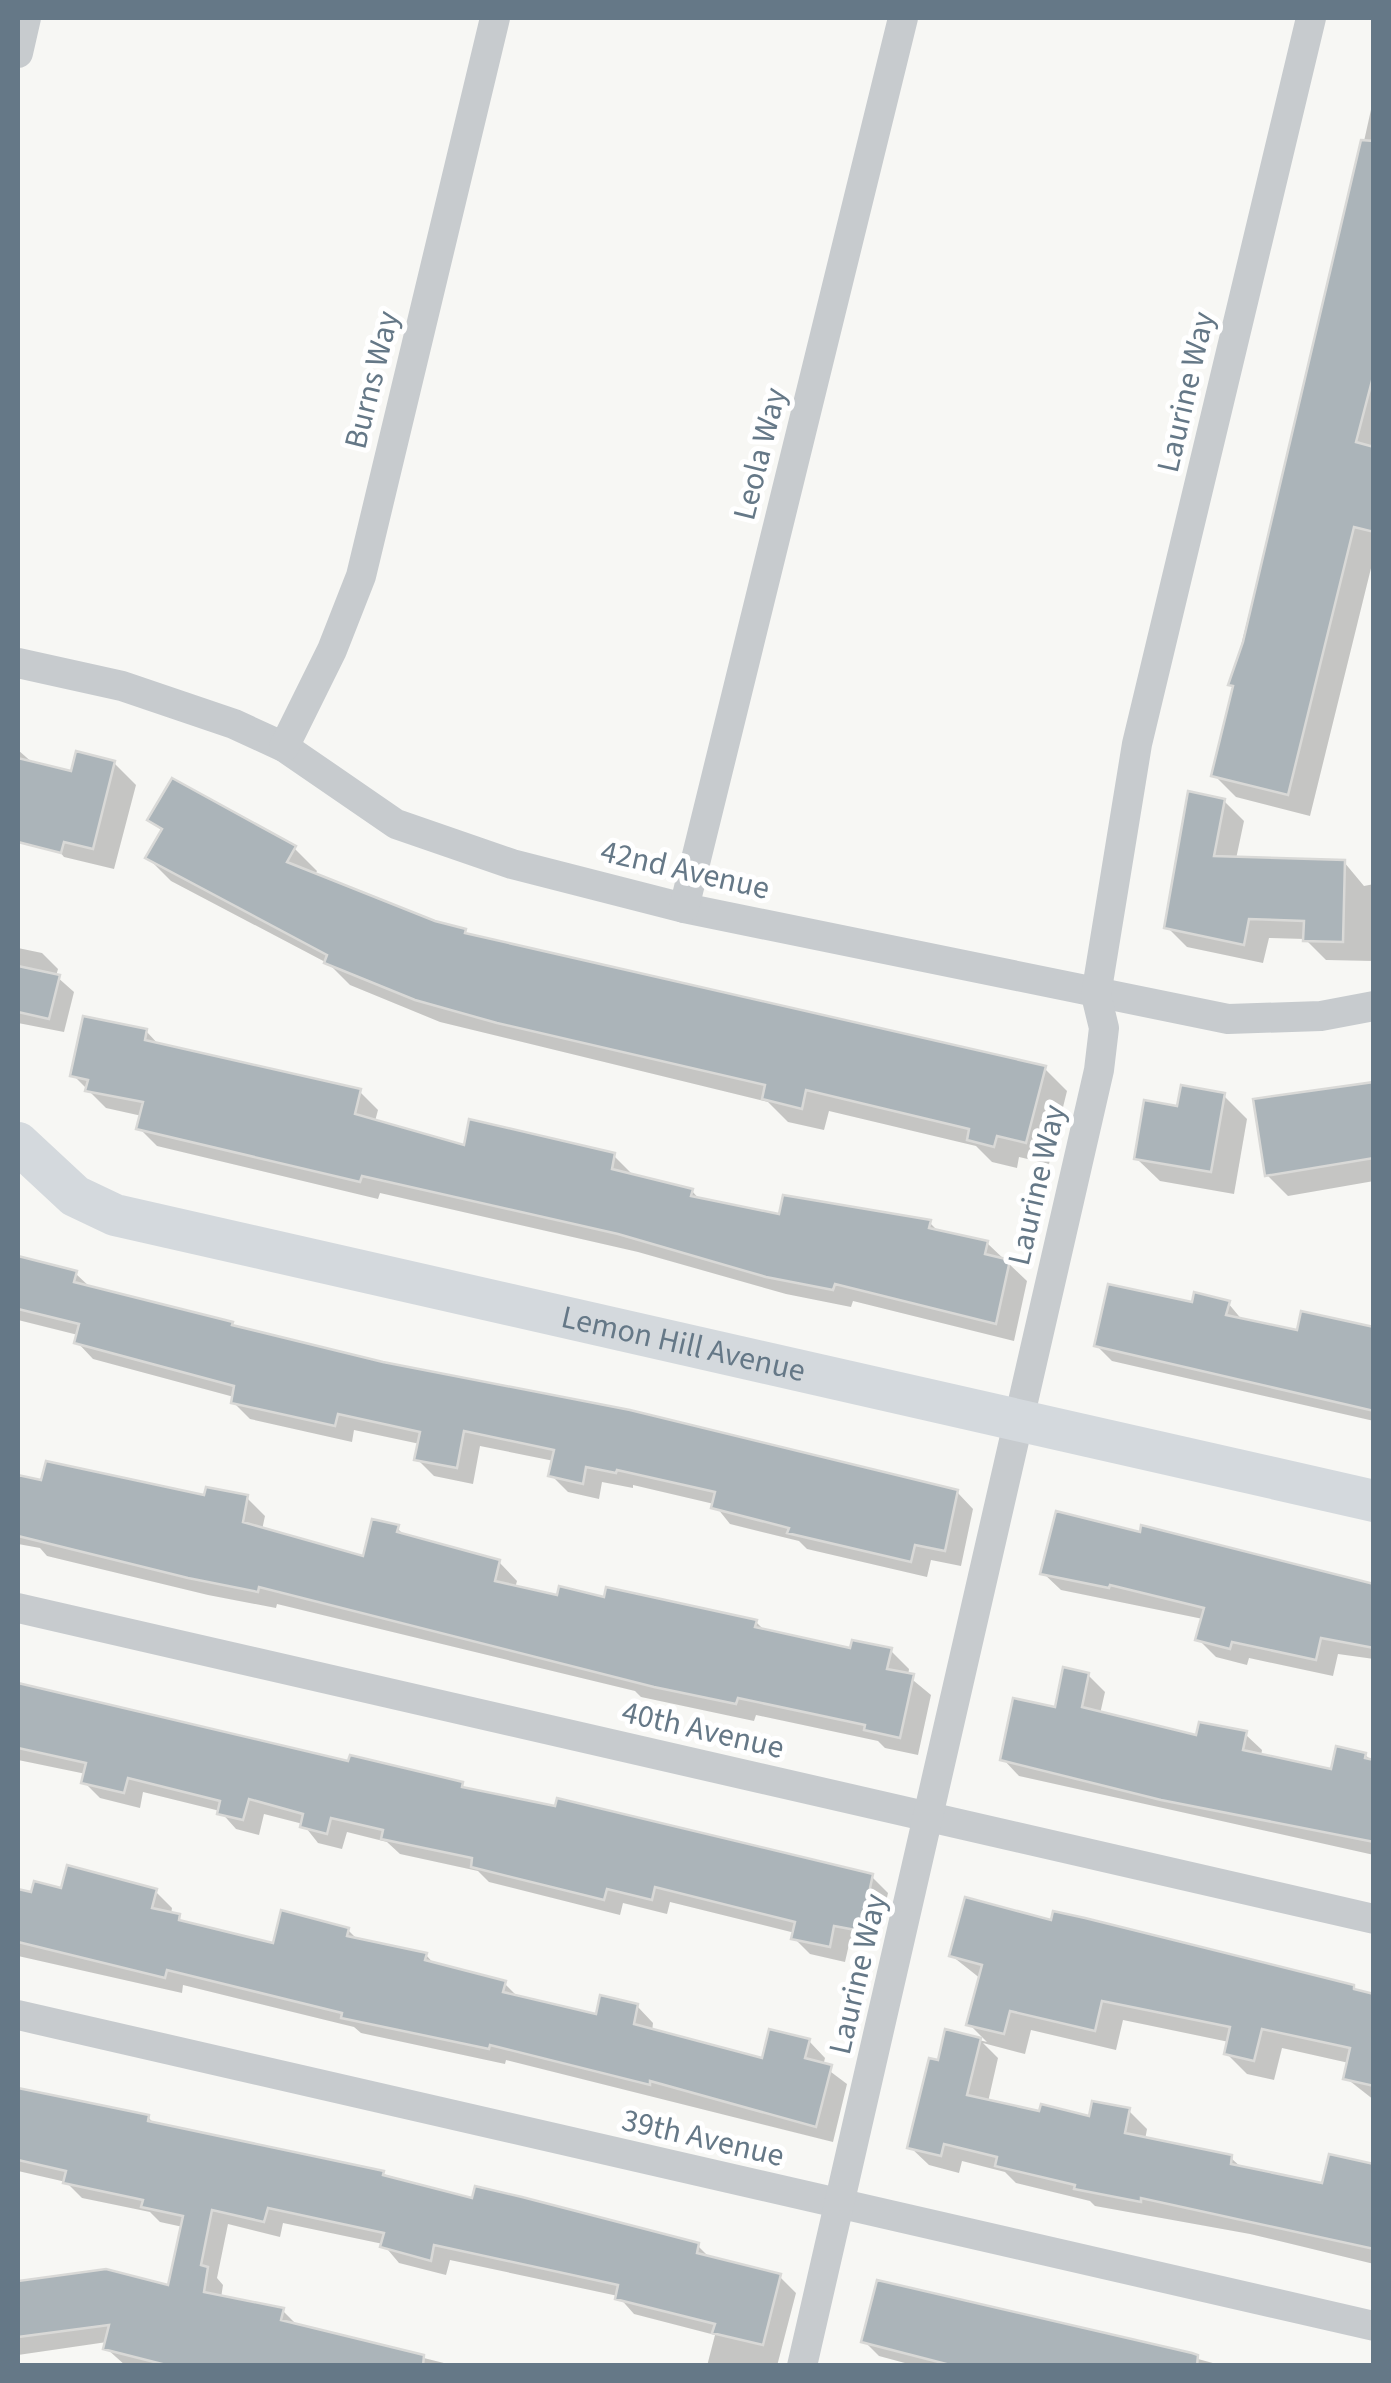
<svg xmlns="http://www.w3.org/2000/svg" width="1391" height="2383" viewBox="0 0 1391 2383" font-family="'Source Sans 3',sans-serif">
  <rect width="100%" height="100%" fill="#f7f7f4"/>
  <g fill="#0003">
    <path d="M1374 96V556L1310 816 1236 797 1214 775 1235 689 1231 685 1332 286Z"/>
    <path d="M18 750 34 764 72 774 114 763 136 785 114 869 64 857 44 832 18 826Z"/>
    <path d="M1224 801 1244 821 1236 859 1344 862 1364 886 1374 884V961L1326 960 1305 939 1269 938 1263 963 1187 947 1167 927Z"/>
    <path d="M150 819 294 848 317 871 315 875 471 937 1044 1068 1067 1091 1049 1164 1019 1157 1017 1168 992 1162 976 1146 829 1111 824 1130 788 1122 768 1102 440 1022 350 985 329 964 171 881 148 858 163 832Z"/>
    <path d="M18 948 42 953 58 969 56 976 74 992 64 1032 18 1023Z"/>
    <path d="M146 1031 160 1046 360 1092 378 1110 374 1125 466 1148 614 1156 632 1174 692 1191 701 1201 781 1217 862 1214 863 1208 930 1223 940 1233 987 1243 1027 1281 1014 1341 853 1301 851 1307 786 1294 638 1252 380 1193 378 1199 157 1146 139 1128 142 1116 106 1108 73 1075Z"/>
    <path d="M1374 1083V1181L1288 1196 1267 1175Z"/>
    <path d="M1224 1096 1247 1119 1234 1194 1160 1181 1136 1158 1179 1109Z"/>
    <path d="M18 1259 75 1273 92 1289 382 1364 957 1492 973 1509 961 1566 931 1560 927 1577 807 1549 799 1541 730 1524 714 1504 633 1485V1488L602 1482 599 1499 568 1492 551 1475 554 1461 480 1446 473 1484 434 1476 417 1459 420 1444 354 1430 352 1442 250 1419 233 1402 234 1397 93 1359 77 1342 78 1335 18 1320Z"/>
    <path d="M1228 1303 1243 1321 1299 1332 1374 1329V1421L1112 1361 1097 1346 1194 1305Z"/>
    <path d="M18 1477 206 1498H247L265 1516 262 1530 365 1559 397 1528 407 1538 499 1562 517 1581 515 1588 559 1598 606 1600 756 1622 766 1632 852 1651H891L909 1669 908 1676 931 1695 918 1755 885 1748 878 1741 756 1715 754 1721 641 1697 635 1691 277 1604 276 1608 208 1595 47 1556 40 1548 18 1544Z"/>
    <path d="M1043 1573 1374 1588V1659L1338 1654 1333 1676 1249 1658 1247 1665 1216 1657 1198 1639 1203 1619 1061 1590Z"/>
    <path d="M1088 1675 1105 1692 1100 1714 1198 1738 1245 1734 1262 1750 1261 1756 1333 1772 1365 1755 1374 1762V1855L1019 1776 1003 1759Z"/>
    <path d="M18 1684 350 1764 461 1784 468 1791 872 1877 888 1893 876 1946 850 1940 845 1962 810 1954 794 1938 795 1933 670 1902 667 1914 623 1903 620 1915 489 1882 478 1871 400 1854 387 1842 347 1832 342 1849 318 1843 303 1824 264 1814 259 1835 236 1829 220 1811 143 1792 140 1808 100 1798 84 1782 86 1774 18 1760Z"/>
    <path d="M18 1891H155L172 1908 171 1914 187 1924 274 1946 348 1930 359 1941 426 1955 436 1966 504 1983 520 1999 598 2017 637 2006 653 2023 652 2032 764 2061 809 2041 825 2058 823 2066 847 2084 833 2142 506 2060 505 2064 361 2033 354 2027 183 1985 182 1993 18 1956Z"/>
    <path d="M1053 1923 1374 1996V2100L1346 2078 1349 2063 1282 2048 1274 2080 1247 2074 1226 2053 1229 2042 1123 2020 1116 2050 1031 2030 1025 2054 983 2043 998 2058 988 2102 1041 2114 1091 2119 1129 2111 1147 2129 1145 2140 1231 2158 1243 2169 1324 2186 1374 2165V2264L1250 2234 1095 2206 1090 2201 1016 2183 1005 2172 962 2161 959 2173 929 2165 910 2147 947 2032 987 2042 969 2024 981 1979 952 1956Z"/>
    <path d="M18 2090 148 2117 156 2126 383 2174 474 2201 698 2246 711 2259 780 2277 796 2293 777 2366H707L715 2335 634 2314 618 2296 450 2260 446 2275 399 2263 383 2244 283 2223 280 2237 228 2224 217 2278 223 2285 221 2298 282 2310 299 2327 456 2366H126L106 2348 107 2342 18 2355V2284L106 2272 170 2288 183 2227 160 2222 150 2212 82 2198 66 2182 18 2171Z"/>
    <path d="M1120 2338 1224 2366H916L879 2356 864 2341Z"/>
  </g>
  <g fill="#abb4b9" stroke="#d9d9d7" stroke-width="2.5">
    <path d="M1361 140 1374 141V373L1356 442 1374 447V532L1354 527 1288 795 1211 776 1233 686 1228 685 1243 642Z"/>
    <path d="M76 751 115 761 93 849 64 842 61 853 18 842V758L71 771Z"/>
    <path d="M172 778 296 846 287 862 435 921 466 929 465 933 1046 1066 1026 1143 997 1136 994 1147 967 1140 969 1129 806 1090 802 1109 762 1099 765 1085 497 1023 415 1000 324 963 327 955 145 858 162 829 147 820Z"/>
    <path d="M1188 791 1225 799 1214 856 1345 860 1343 942 1303 941 1304 921 1249 919 1244 945 1164 928Z"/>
    <path d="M18 966 60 975 49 1019 18 1012Z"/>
    <path d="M83 1016 147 1029 145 1040 361 1089 355 1114 464 1145 469 1119 615 1153 612 1169 693 1189 691 1196 779 1214 783 1195 931 1220 929 1228 988 1241 985 1254 1010 1260 996 1324 835 1284 833 1290 766 1277 618 1234 362 1176 360 1182 136 1129 143 1102 85 1091 88 1080 70 1076Z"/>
    <path d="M1374 1082V1158L1265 1176 1253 1099Z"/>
    <path d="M1181 1085 1225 1093 1211 1172 1134 1159 1144 1100 1177 1106Z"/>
    <path d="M18 1256 77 1271 74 1282 233 1322 232 1325 383 1362 630 1410 958 1490 945 1551 915 1545 911 1562 787 1533 789 1528 711 1508 715 1492 617 1470 616 1473 586 1467 583 1484 548 1476 554 1450 464 1431 457 1468 414 1460 420 1432 338 1414 335 1426 231 1403 234 1386 74 1343 79 1324 18 1309Z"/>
    <path d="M1108 1284 1192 1302 1194 1292 1230 1301 1226 1315 1297 1330 1301 1311 1374 1327V1411L1094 1346Z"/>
    <path d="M46 1461 204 1495 206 1487 248 1495 243 1522 363 1556 372 1519 399 1525 397 1532 500 1560 495 1581 557 1595 559 1586 604 1597 606 1587 757 1620 755 1627 850 1648 852 1640 892 1648 887 1669 914 1674 900 1738 864 1730 865 1725 738 1698 736 1704 654 1687 259 1587 258 1592 188 1578 18 1536V1475L41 1480Z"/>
    <path d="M1056 1511 1140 1532 1141 1525 1374 1584V1648L1321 1638 1316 1660 1232 1642 1230 1649 1195 1640 1204 1608 1110 1585 1109 1588 1040 1574Z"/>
    <path d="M1063 1667 1089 1673 1082 1707 1196 1735 1199 1722 1247 1731 1243 1750 1331 1769 1336 1746 1366 1753 1365 1758 1374 1760V1842L1161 1800 1000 1760 1013 1698 1055 1707Z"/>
    <path d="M18 1683 348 1761 350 1755 463 1782 462 1787 555 1806 557 1798 873 1874 861 1931 834 1926 830 1947 791 1939 795 1922 655 1887 652 1900 607 1889 604 1900 471 1867 472 1858 381 1839 383 1830 331 1818 327 1834 300 1827 303 1814 249 1799 243 1820 217 1814 220 1801 128 1778 124 1793 81 1783 86 1763 18 1748Z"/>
    <path d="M67 1865 157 1889 152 1908 180 1914 179 1920 273 1943 281 1910 349 1928 347 1936 427 1953 425 1960 506 1981 503 1992 596 2014 600 1995 638 2004 634 2024 762 2058 769 2029 810 2039 805 2058 832 2065 816 2127 650 2081V2085L490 2045 489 2049 341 2018 342 2013 167 1970 165 1978 18 1942V1889L31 1892 34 1881 61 1888Z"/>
    <path d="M965 1897 1051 1920 1053 1911 1085 1918 1354 1985V1989L1374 1994V2086L1343 2079 1350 2048 1262 2029 1254 2061 1224 2054 1230 2027 1102 2001 1095 2031 1010 2011 1004 2034 966 2025 982 1965 949 1956Z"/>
    <path d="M945 2029 981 2038 967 2095 1039 2111 1041 2104 1089 2116 1092 2101 1130 2108 1125 2133 1232 2155 1231 2164 1322 2183 1329 2154 1374 2164V2249L1141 2198V2202L1074 2189 1075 2185 995 2166 997 2157 944 2144 941 2156 907 2148 929 2058 938 2060Z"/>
    <path d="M18 2088 149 2115 148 2121 384 2171 383 2175 472 2198 475 2186 522 2197 699 2243 697 2253 781 2274 763 2345 712 2333 715 2324 615 2299 618 2285 434 2245 431 2261 380 2247 384 2233 268 2208 264 2222 212 2210 201 2265 208 2267 204 2292 284 2308 281 2320 424 2355 423 2366H170L103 2349 109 2325 18 2337V2281L106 2269 168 2285 183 2216 141 2207 143 2200 63 2183 66 2171 18 2160Z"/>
    <path d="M877 2280 1192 2353 1198 2355 1197 2366H954L861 2342Z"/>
  </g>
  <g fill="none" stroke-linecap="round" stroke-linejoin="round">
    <g stroke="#c7cbce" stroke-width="30">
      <path d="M18 53 26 18"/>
      <path d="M18 663 122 686 234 724 284 747 396 824 512 864 684 908 1228 1019 1321 1016 1374 1006"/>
      <path d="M284 747 332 650 361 576 495 18"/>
      <path d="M684 908 903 18"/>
      <path d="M18 1608 1374 1919"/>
      <path d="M18 2015 1374 2326"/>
      <path d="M802 2366 1099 1070 1104 1028 1096 995 1137 744 1311 18"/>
    </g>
    <path stroke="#d4d9dd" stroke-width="42" id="s1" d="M18 1143 75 1196 115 1215 1374 1501"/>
  </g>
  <g text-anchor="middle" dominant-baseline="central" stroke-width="10" stroke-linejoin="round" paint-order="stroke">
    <g font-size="32" fill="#657887" stroke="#fff">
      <text transform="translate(372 380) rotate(-76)">Burns Way</text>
      <text transform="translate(1186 392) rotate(-77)">Laurine Way</text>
      <text transform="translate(760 454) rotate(-76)">Leola Way</text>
      <text transform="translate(685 870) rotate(13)">42nd Avenue</text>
      <text transform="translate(1037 1185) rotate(-77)">Laurine Way</text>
      <text stroke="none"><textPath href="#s1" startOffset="705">Lemon Hill Avenue</textPath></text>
      <text transform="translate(703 1730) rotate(13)">40th Avenue</text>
      <text transform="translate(858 1974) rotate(-77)">Laurine Way</text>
      <text transform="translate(703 2138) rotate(13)">39th Avenue</text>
    </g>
  </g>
  <rect width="1391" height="2383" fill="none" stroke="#657887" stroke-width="40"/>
</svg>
